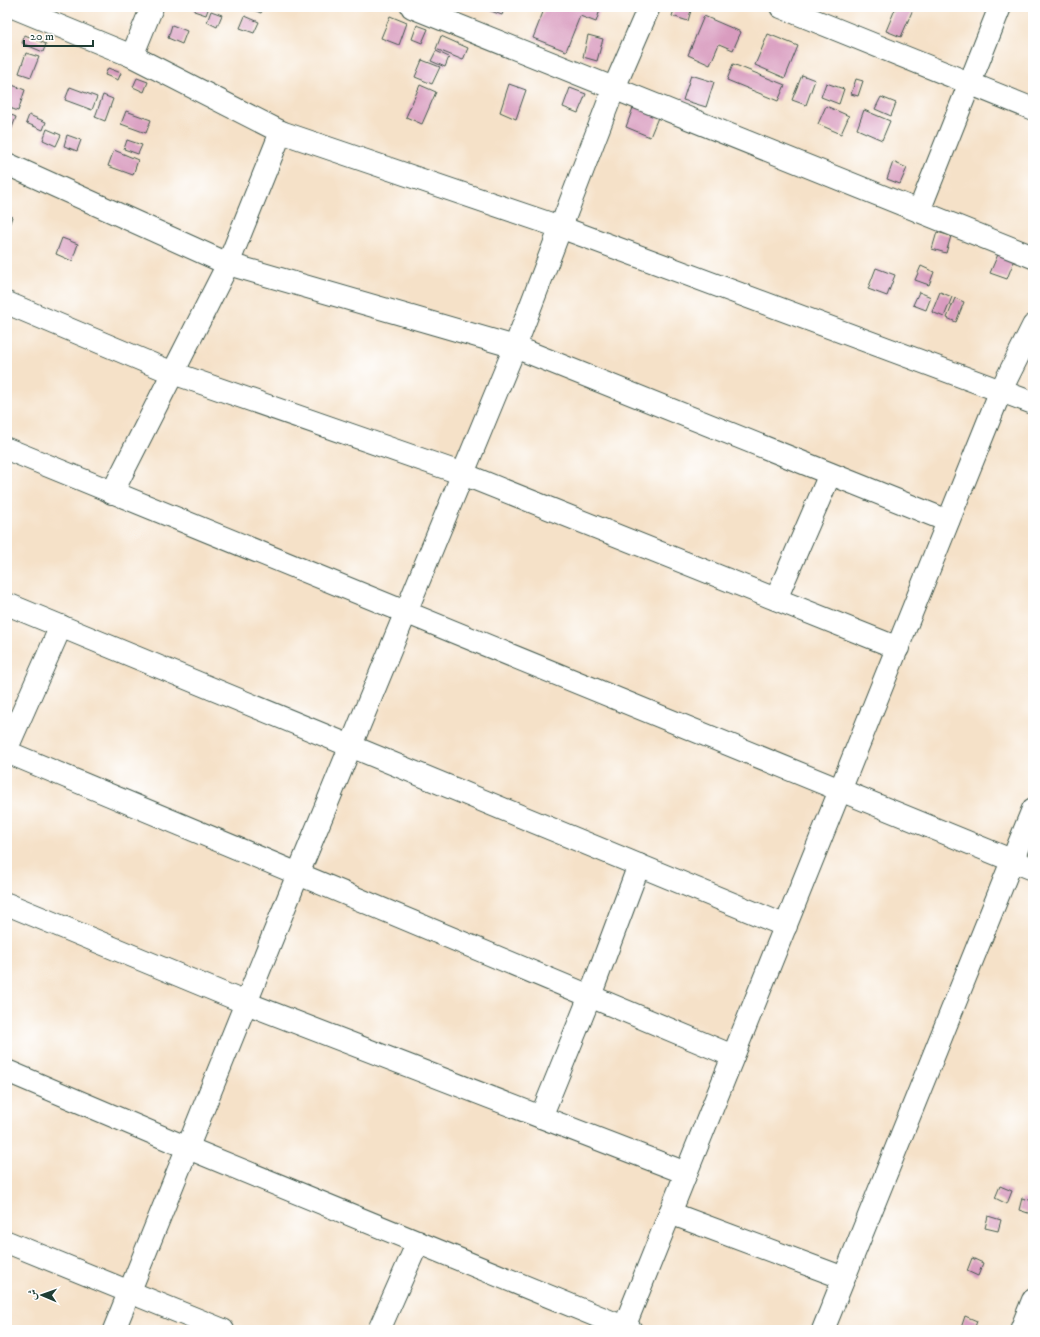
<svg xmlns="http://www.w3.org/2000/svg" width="1040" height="1337" viewBox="0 0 1040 1337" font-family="'IM FELL DW Pica',Amiri,serif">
  <rect width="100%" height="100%" fill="#fff"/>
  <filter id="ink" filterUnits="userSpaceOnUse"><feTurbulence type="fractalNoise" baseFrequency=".025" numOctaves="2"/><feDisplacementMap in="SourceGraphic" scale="8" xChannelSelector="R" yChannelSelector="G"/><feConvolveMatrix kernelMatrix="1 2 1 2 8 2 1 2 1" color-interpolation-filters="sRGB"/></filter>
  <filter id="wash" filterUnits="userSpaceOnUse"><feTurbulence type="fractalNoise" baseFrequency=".012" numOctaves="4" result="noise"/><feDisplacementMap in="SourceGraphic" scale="16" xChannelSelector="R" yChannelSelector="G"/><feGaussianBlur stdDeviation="0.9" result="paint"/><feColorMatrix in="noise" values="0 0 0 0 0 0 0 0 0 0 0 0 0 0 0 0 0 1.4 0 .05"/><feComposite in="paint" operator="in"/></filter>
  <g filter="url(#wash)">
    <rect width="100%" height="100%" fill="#f5e1c8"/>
    <g id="blocks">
      <g fill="#d99cbf">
        <path d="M195 7H209L206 15 194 11Z"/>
        <path d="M247 7H264L261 13Z"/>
        <path d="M489 7H505L502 15 488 10Z"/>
        <path d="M545 7H592L600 10 596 22 580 16 566 51 533 38Z"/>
        <path d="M675 7H692L688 21 672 16Z"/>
        <path d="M896 7H914L901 37 886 31Z"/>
        <path d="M211 11 222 15 217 27 207 22Z"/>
        <path d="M245 16 259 22 254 33 240 28Z"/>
        <path d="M390 16 407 23 399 45 381 38Z"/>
        <path d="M704 16 741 32 733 50 719 44 710 65 688 55Z"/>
        <path d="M172 25 187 31 182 44 168 38Z"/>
        <path d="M417 25 428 29 422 43 412 39Z"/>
        <path d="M768 34 798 46 785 78 755 65Z"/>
        <path d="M25 35 46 44 43 52 22 43Z"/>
        <path d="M588 35 603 39 597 61 583 57Z"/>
        <path d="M441 36 468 48 463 60 436 49Z"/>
        <path d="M436 51 449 57 445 67 431 61Z"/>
        <path d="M26 53 39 57 31 77 19 73Z"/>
        <path d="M422 60 440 67 432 84 415 77Z"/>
        <path d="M733 64 785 85 778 101 727 80Z"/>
        <path d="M108 68 121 73 118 80 105 75Z"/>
        <path d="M691 75 714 82 706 107 683 100Z"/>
        <path d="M802 75 815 80 806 105 792 100Z"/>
        <path d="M137 78 148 82 144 92 133 87Z"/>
        <path d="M856 79 863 81 858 96 851 94Z"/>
        <path d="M7 83 25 90 18 111 7 107Z"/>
        <path d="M826 83 844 89 839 104 821 97Z"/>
        <path d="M509 84 526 90 516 119 500 112Z"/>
        <path d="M420 85 436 92 422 124 406 117Z"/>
        <path d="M70 87 97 97 92 110 65 100Z"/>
        <path d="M570 88 586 94 578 113 563 107Z"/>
        <path d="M103 95 113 99 105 121 95 117Z"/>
        <path d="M881 97 896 103 891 116 875 109Z"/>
        <path d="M634 105 659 115 650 137 626 127Z"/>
        <path d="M826 106 849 116 841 134 818 124Z"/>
        <path d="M864 110 890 121 882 140 857 129Z"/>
        <path d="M126 111 151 120 146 133 121 124Z"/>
        <path d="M7 113 16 117 9 136 7 135Z"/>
        <path d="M29 115 46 122 43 130 26 123Z"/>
        <path d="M47 129 61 135 56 146 43 140Z"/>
        <path d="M67 135 81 140 77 151 64 146Z"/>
        <path d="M127 140 142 145 138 154 124 149Z"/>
        <path d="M114 150 138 160 133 175 108 166Z"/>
        <path d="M893 162 907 168 900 184 887 179Z"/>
        <path d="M7 215 12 217 7 231Z"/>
        <path d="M937 232 951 236 946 253 932 249Z"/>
        <path d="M62 238 78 244 72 261 56 254Z"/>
        <path d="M999 252 1015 258 1007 279 990 273Z"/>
        <path d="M921 266 934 272 929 285 915 280Z"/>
        <path d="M876 268 895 275 887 296 868 289Z"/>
        <path d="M919 292 931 297 926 310 913 305Z"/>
        <path d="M940 292 952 297 944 317 932 312Z"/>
        <path d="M955 298 964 302 956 322 947 318Z"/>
        <path d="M1000 1186 1012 1191 1007 1204 995 1198Z"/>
        <path d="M1022 1198 1033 1201 1031 1214 1019 1210Z"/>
        <path d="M988 1216 1001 1220 998 1231 985 1228Z"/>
        <path d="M972 1258 983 1263 978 1276 967 1271Z"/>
        <path d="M965 1316 977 1321 974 1330 961 1328Z"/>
      </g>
    </g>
  </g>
  <g filter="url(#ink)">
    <use href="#blocks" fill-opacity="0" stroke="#3f564a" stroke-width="1"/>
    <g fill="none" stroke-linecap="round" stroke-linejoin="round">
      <g stroke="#3f564a" stroke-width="24">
        <g id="minor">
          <path d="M13 7 132 56 281 132 560 227 1033 403"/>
          <path d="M412 7 1033 257"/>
          <path d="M781 7 1033 109"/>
          <path d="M132 56 152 7"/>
          <path d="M7 164 228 264 515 347 948 521"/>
          <path d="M919 211 1000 7"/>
          <path d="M7 303 173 373 463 474 898 648"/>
          <path d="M7 449 1033 869"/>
          <path d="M112 493 228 264 281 132"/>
          <path d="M776 599 830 474"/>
          <path d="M7 604 786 926"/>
          <path d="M7 748 61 626"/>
          <path d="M7 752 733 1056"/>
          <path d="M7 904 246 1003 686 1173"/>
          <path d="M7 1071 188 1148 631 1330"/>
          <path d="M541 1117 590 996 639 865"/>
          <path d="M670 1213 844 1278"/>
          <path d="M7 1242 223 1330"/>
          <path d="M114 1330 298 874 515 347 614 88 649 7"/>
          <path d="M379 1330 418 1242"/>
          <path d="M623 1330 1001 390 1033 326"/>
          <path d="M823 1330 1033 809"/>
          <path d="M1021 1330 1033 1300"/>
        </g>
      </g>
      <use href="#minor" stroke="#fff" stroke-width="22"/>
    </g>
  </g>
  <rect width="1040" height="1337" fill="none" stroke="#fff" stroke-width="24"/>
  <g transform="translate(42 1295) rotate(272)" stroke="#ffffff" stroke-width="3" paint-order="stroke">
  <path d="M0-3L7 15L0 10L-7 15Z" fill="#1f3d34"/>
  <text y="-6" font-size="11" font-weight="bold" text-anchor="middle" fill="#1f3d34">ش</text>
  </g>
  <path d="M24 40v6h69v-6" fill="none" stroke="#1f3d34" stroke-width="2"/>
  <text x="30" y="40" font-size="12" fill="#1f3d34" stroke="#ffffff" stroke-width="3" paint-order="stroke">20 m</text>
</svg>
